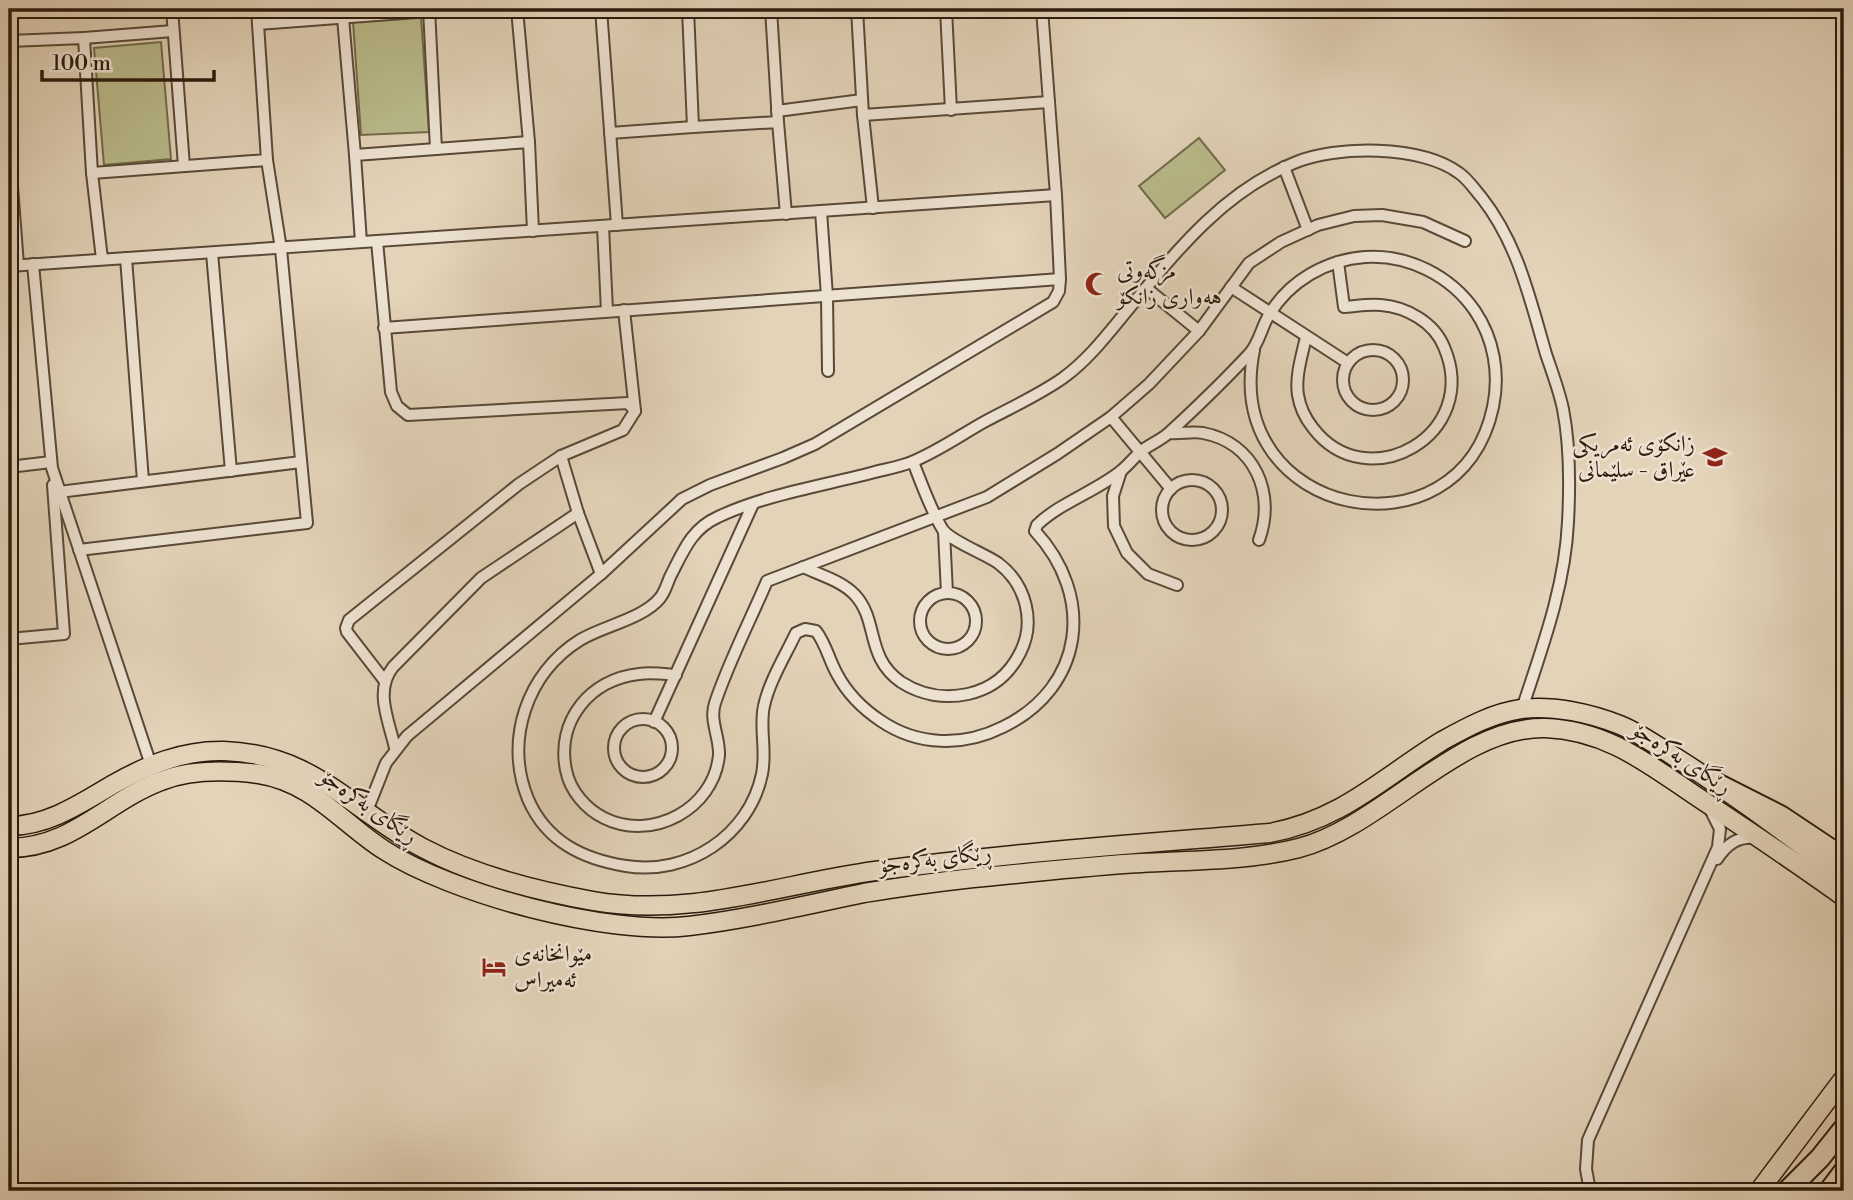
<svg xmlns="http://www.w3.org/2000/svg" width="1853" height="1200" viewBox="0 0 1853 1200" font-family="'Libre Bodoni',Amiri,serif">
  <rect width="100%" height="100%" fill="#e3d3b9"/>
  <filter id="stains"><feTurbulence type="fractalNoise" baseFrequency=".00286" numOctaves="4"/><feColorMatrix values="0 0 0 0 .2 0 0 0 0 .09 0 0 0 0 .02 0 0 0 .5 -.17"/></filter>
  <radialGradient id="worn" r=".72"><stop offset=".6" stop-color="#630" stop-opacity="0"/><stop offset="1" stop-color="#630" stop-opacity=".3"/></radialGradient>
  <g fill="#babb8b" stroke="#726b4c" stroke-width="2">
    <path d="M421 17 429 132 361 135 353 22Z"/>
    <path d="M161 42 171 159 104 165 94 48Z"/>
    <path d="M1199 138 1225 170 1165 218 1139 186Z"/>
  </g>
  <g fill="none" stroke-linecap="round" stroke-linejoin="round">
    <g stroke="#594937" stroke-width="14">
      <g id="street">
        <path d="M172 9 184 166"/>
        <path d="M429 9 436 149 529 142 533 231"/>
        <path d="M517 9 529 142"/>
        <path d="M601 9 617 225"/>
        <path d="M688 9 693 127 778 122 786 214"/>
        <path d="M771 9 778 122"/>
        <path d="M857 9 863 115 1049 102"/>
        <path d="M946 9 951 110"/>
        <path d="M343 18 355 155 436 149"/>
        <path d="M258 24 430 11"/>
        <path d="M84 38 173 31"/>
        <path d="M9 41 84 38 92 173"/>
        <path d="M777 111 862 100"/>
        <path d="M863 115 873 208"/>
        <path d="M610 133 693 127"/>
        <path d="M9 147 18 265"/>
        <path d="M355 155 361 242"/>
        <path d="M1284 167 1308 230"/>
        <path d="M821 211 827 296 828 371"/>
        <path d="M603 226 607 311"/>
        <path d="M377 241 391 392 397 406 408 415 628 403 635 411 623 430 561 456 578 513 601 574"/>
        <path d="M212 253 231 471"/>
        <path d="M126 258 143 481"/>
        <path d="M102 259 92 173 267 160 257 9"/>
        <path d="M33 264 52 468 151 765"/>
        <path d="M9 266 1056 195"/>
        <path d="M1231 287 1348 363"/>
        <path d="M1146 288 1199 331"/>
        <path d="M624 310 635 411"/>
        <path d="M384 328 1060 279"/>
        <path d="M1306 337C1302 355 1295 377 1298 395 1300 408 1305 418 1313 428 1367 499 1482 435 1444 347 1434 322 1406 307 1381 305 1369 304 1356 306 1344 307L1338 262"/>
        <circle cx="1373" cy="380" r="30"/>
        <path d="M1254 350C1220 519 1460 564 1493 407 1500 374 1494 339 1475 311 1451 276 1408 254 1365 257 1326 260 1289 281 1269 315 1262 326 1259 343 1250 353 1225 380 1198 406 1171 431 1162 440 1150 444 1140 452 1134 458 1128 465 1121 471 1095 492 1061 502 1037 525L1035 531C1095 596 1085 687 1003 727 963 747 918 746 881 721 863 709 847 693 837 674 829 660 826 644 816 631L805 629 796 633C785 656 769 682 764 706 759 727 767 750 762 774 749 836 687 876 626 866 582 859 546 841 528 799 504 740 527 673 580 640 603 626 643 619 660 598 665 592 667 584 670 577 683 552 691 529 718 517 764 495 821 486 871 473 885 469 901 467 914 461 938 451 961 435 984 422 1010 408 1039 395 1063 378 1088 360 1107 335 1126 312 1175 253 1221 193 1294 163 1336 145 1421 145 1459 173 1468 179 1475 190 1482 198 1518 244 1530 299 1546 354 1552 372 1559 390 1563 409 1570 445 1570 485 1568 522 1565 587 1542 648 1522 709"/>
        <path d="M1111 417 1171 489"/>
        <path d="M1170 433C1181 434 1193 431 1203 433 1255 443 1276 494 1259 540"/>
        <path d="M9 467 51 462"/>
        <path d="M1121 471 1113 496 1114 526 1127 553 1148 574 1177 585"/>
        <circle cx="1192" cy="510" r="30"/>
        <path d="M59 492 301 462"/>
        <path d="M944 532 947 593"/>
        <path d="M79 550 307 523 281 249 267 160"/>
        <path d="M803 567C820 575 842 581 855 595 879 621 865 657 901 682 921 695 945 699 968 694 991 689 1009 675 1020 653 1036 622 1026 584 998 563 985 554 951 541 943 530 932 513 921 482 913 462"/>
        <circle cx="948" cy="621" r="28"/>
        <path d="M9 639 64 634 53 485"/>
        <path d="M676 675C664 674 651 672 639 674 590 679 556 721 566 770 570 791 586 809 604 818 652 842 714 809 719 755 720 738 709 720 715 703 729 661 750 621 767 581L987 497 1057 454 1111 417 1149 384 1199 331 1249 263 1281 242 1318 225 1354 216 1382 215 1423 222 1465 241"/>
        <path d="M384 680 347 632 346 628 349 620 519 484 561 456"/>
        <circle cx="643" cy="748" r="29"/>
        <path d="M654 722 753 504"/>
        <path d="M395 748C389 721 374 691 393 667L481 578 578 513"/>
        <path d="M367 811 386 763 407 736 601 574 682 499 710 485 783 458 815 444 1053 302 1059 291 1060 279 1056 195 1042 9"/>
        <path d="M1717 859C1727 844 1738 836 1756 838"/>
        <path d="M1590 1191 1586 1169 1588 1140 1718 847 1720 829 1710 809"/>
      </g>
    </g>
    <g stroke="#2b1b0c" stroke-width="21">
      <g id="primary">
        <path d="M9 826C47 826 80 804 112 785 147 765 183 750 224 751 314 754 351 810 423 848 474 875 537 891 593 901 690 918 780 884 875 871 1006 853 1138 844 1270 833 1343 819 1382 778 1442 741 1467 727 1493 713 1521 709 1553 705 1590 713 1620 725 1640 733 1657 746 1675 757 1734 794 1789 836 1844 877"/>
        <path d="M9 848C72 848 107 801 161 781 191 769 227 770 259 774 312 782 342 823 384 850 452 894 609 936 689 926 748 919 806 905 864 893 900 887 937 882 973 878 1029 873 1085 866 1141 863 1193 860 1248 861 1299 848 1383 826 1459 726 1545 728 1610 730 1653 768 1705 802 1752 833 1798 864 1844 897"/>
        <path d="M1759 1191 1844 1078"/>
      </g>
    </g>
    <g stroke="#2b1b0c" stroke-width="23">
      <g id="highway">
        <path d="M1714 782 1781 816 1844 858"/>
        <path d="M1787 1191 1820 1158 1844 1128"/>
        <path d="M1829 1191 1844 1171"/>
      </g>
    </g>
    <use href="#street" stroke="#ede2d2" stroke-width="10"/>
    <use href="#primary" stroke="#e3d3b9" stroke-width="18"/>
    <use href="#highway" stroke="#e3d3b9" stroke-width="19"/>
  </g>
  <defs>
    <g id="mosque-bare" transform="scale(1.89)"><path d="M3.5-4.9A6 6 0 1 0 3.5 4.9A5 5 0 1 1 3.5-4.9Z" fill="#8f2418" stroke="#ede2d2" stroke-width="2.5" paint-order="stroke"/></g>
    <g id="university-bare" transform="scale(1.89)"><path d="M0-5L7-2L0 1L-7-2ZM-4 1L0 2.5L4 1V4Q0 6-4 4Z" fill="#8f2418" stroke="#ede2d2" stroke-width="2.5" paint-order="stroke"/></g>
    <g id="hotel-bare" transform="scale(1.89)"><path d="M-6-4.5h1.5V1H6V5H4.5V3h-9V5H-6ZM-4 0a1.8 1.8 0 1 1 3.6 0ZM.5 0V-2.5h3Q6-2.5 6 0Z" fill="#8f2418" stroke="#ede2d2" stroke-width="2.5" paint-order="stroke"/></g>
  </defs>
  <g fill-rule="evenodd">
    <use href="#mosque-bare" x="1097" y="284"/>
    <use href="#university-bare" x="1715" y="457"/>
    <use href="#hotel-bare" x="494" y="967"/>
  </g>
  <g text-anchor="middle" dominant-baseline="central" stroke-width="5" stroke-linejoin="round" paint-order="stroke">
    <g font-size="23" fill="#2b1b0c" stroke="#ede2d2" text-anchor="start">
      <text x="1117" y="271">مزگەوتی<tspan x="1117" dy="26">هەواری زانکۆ</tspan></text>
      <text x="1695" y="444" text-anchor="end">زانکۆی ئەمریکی<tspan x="1695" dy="26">عێراق - سلێمانی</tspan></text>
      <text x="514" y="954">مێوانخانەی<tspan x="514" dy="26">ئەمیراس</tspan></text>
    </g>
    <g font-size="23" fill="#2b1b0c" stroke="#ede2d2">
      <text transform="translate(1682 758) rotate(33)">ڕێگای بەکرەجۆ</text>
      <text transform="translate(369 806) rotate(35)">ڕێگای بەکرەجۆ</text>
      <text transform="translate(935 859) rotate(-7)">ڕێگای بەکرەجۆ</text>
    </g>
  </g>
  <rect width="1853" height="1200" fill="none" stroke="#e3d3b9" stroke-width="35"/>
  <rect x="10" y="10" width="1832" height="1179" fill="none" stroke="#2b1b0c" stroke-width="3.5"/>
  <rect x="18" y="18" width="1818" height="1165" fill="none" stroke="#2b1b0c" stroke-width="2"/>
  <path d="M42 70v10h172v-10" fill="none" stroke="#2b1b0c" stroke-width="3.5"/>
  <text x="52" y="70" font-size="21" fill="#2b1b0c" stroke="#ede2d2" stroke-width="5" paint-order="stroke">100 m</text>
  <rect width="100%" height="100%" filter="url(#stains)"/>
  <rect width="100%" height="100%" fill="url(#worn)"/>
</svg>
